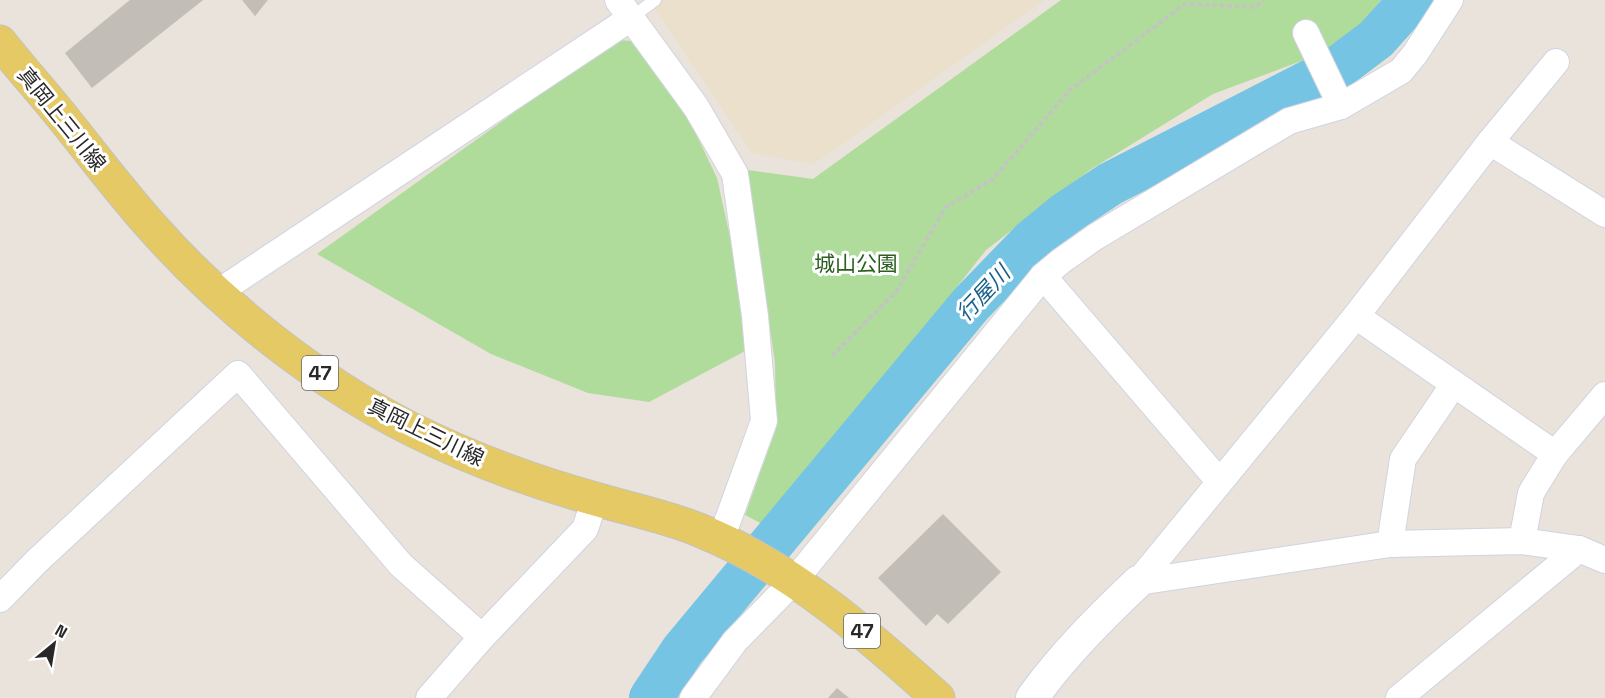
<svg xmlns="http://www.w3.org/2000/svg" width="1605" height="698" viewBox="0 0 1605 698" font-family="'Space Grotesk','Noto Sans JP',sans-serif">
  <rect width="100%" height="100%" fill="#e9e3db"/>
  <path fill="#eae0cb" d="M649 0H1044L814 164 752 153Z"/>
  <g fill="#b0dc9b">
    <path d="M1061 0H1381L1364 21 1333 49 1213 94 1090 170 986 250 768 527 745 515 776 429 775 363 747 170 813 179Z"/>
    <path d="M615 40 634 41 687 115 717 178 736 264 749 349 649 402 588 393 491 354 317 254Z"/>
  </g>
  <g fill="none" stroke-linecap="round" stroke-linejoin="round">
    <path stroke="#76c4e3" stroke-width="44" d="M651 698 683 650 971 304 1032 241 1065 214 1110 184 1340 66 1376 39 1411 0"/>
  </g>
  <g fill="#c2bdb6" stroke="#c4bfb5" stroke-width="1.5">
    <path d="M131 0H202L92 87 66 53Z"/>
    <path d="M243 0H267L255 15Z"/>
    <path d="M943 515 1000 572 948 623 937 613 926 625 879 578Z"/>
    <path d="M837 689 848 698H829Z"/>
  </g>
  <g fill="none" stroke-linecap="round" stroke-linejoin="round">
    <g stroke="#d0d3e0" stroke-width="14">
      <path id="service" d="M631 18 655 0"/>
    </g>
    <g stroke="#d0d3e0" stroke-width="28">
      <g id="minor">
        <path d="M618 0 696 107 735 174 755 316 764 421 721 539"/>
        <path d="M1306 33 1341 106"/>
        <path d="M1490 142 1605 214"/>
        <path d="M1043 276 1219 481"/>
        <path d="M217 293 631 18"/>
        <path d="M1356 316 1555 454"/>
        <path d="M1522 541 1531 493 1555 454 1605 395"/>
        <path d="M1390 544 1403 459 1454 384"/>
        <path d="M1138 582 1356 316 1490 142 1556 62"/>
        <path d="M1138 582 1390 544 1522 541 1579 549 1605 560"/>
        <path d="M0 599 37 561 238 374 401 565 482 637"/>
        <path d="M429 698 482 637 585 529 595 499"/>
        <path d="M693 698 735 641 794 581 1043 276 1061 261 1095 237 1289 121 1341 106 1401 71 1415 54 1450 0"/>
        <path d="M1399 698 1579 549"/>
      </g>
    </g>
    <g stroke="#d0d3e0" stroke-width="34">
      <path id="tertiary" d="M1032 698C1063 655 1100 618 1138 582"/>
    </g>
    <g stroke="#c3c3c3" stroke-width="35">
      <path id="primary" d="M0 42C22 70 46 96 68 124 96 159 123 195 153 228 225 309 315 380 411 429 469 458 531 481 592 498 628 509 665 516 699 530 791 567 866 633 938 698"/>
    </g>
    <path stroke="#c3c3c3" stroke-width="4" stroke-dasharray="4.5 3" stroke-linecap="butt" d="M832 356 896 292 945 208 993 179 1070 90 1185 4 1256 7 1263 0"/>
    <use href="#service" stroke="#fff" stroke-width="12"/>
    <use href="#minor" stroke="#fff" stroke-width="26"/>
    <use href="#tertiary" stroke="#fff" stroke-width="32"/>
    <use href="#primary" stroke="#e4c965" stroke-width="33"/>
  </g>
  <g text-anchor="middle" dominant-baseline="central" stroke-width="6" stroke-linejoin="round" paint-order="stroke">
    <g fill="#fff" stroke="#686868" stroke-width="1.5">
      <rect x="302" y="356" width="36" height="34" rx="4.5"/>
      <rect x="844" y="614" width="36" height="34" rx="4.5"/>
    </g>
    <g font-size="20" font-weight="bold" fill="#282828">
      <text x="320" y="373">47</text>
      <text x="862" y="631">47</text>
    </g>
    <g font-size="21" fill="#282828" stroke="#fff">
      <text transform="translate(62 119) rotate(51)">真岡上三川線</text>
      <text transform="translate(426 432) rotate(26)">真岡上三川線</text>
    </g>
    <g font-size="21" fill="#2b5e1f" stroke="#fff">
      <text x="856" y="263">城山公園</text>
    </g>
    <g font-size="22" font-style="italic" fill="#18618b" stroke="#fff">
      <text transform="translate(983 293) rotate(-47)">行屋川</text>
    </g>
  </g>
  <g transform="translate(54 644) rotate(30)" stroke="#ffffff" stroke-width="4.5" paint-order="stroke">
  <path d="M0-4.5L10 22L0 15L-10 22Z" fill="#282828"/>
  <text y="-9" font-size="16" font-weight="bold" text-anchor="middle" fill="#282828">N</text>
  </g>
</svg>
